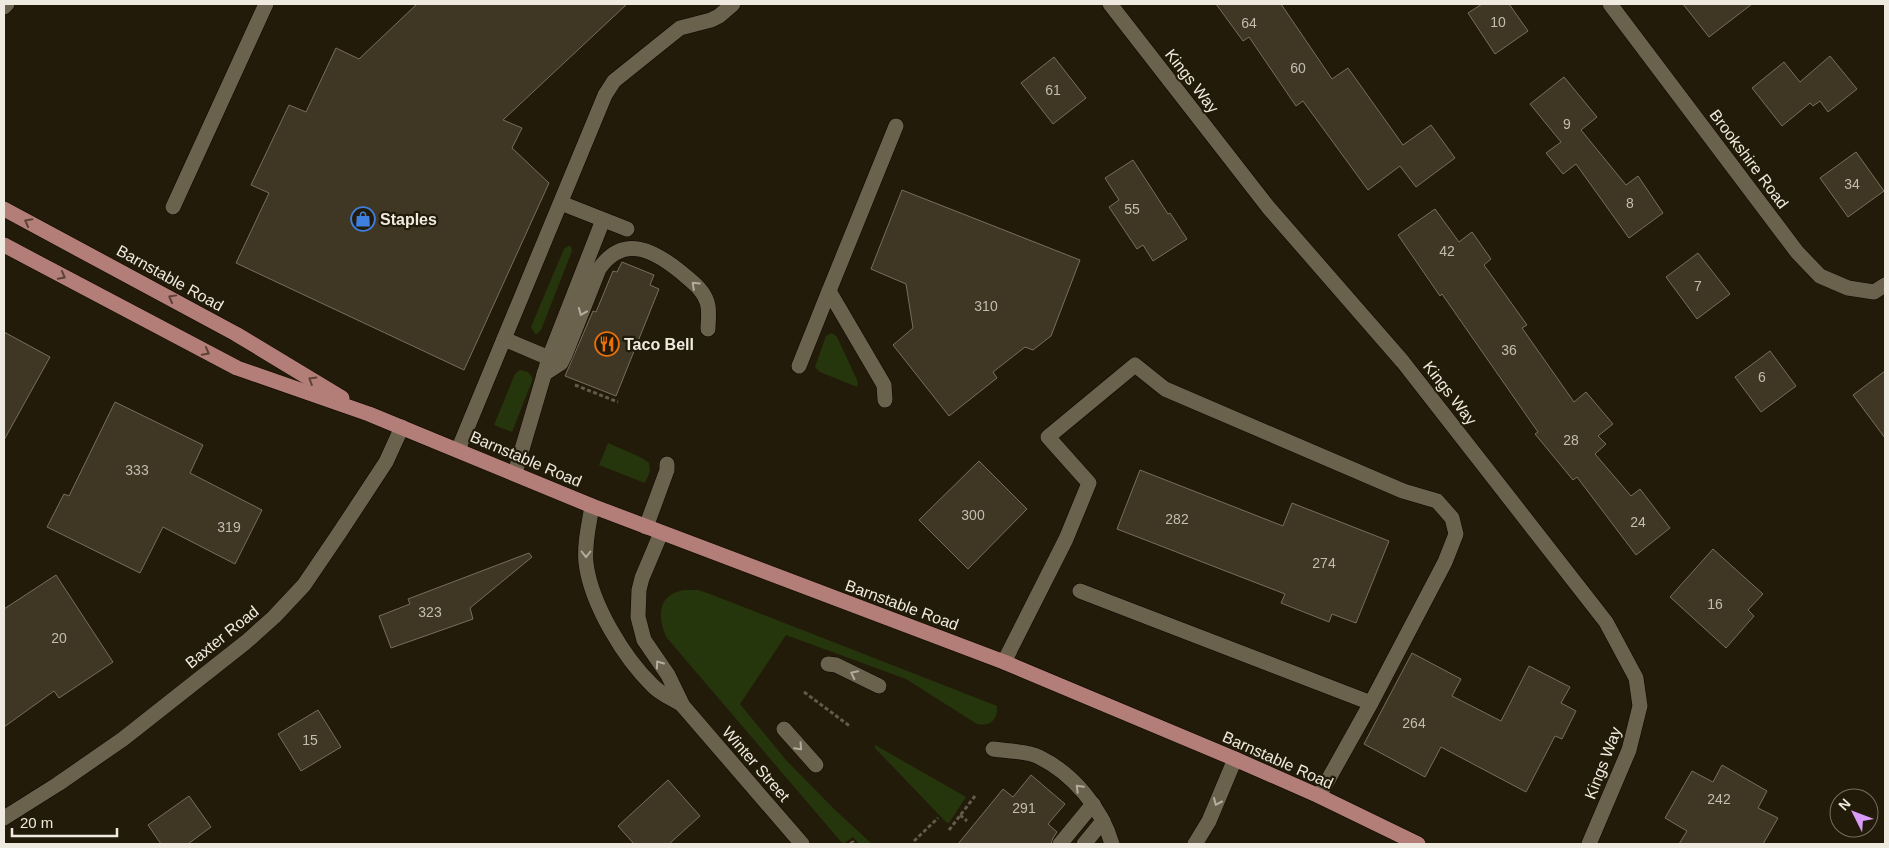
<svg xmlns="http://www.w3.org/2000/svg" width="1889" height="848" viewBox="0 0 1889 848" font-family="Helvetica,sans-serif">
  <rect width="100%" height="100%" fill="#231b09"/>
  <g fill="#26360c">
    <path d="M568 246H571L572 251 541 330 537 334H535L531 327 564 249Z"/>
    <path d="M832 333 837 337 858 382 857 387 820 372 815 367 826 336Z"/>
    <path d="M520 370 528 372 532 377V381L512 432 494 425 515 374Z"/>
    <path d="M608 443 640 457 649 463 650 471 645 483 599 465Z"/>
    <path d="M684 590H698L710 594 997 706C998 720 990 727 977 724L906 679 786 635 740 704 786 760 834 809 872 844H859L853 837 843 844 667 638C660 625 656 603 672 594 675 592 680 591 684 590Z"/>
    <path d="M875 745 966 797 949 823 946 822 875 748Z"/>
  </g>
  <g fill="#3f3624" stroke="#786e5a">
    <path d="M417 4H627L503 120 522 128 512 148 549 183 464 370 236 263 269 193 251 185 289 105 306 112 336 48 359 59Z"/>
    <path d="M1216 4H1281L1332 79 1348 68 1403 145 1431 125 1455 158 1416 187 1400 166 1368 190 1303 101 1296 106 1249 37 1243 41Z"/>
    <path d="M1482 4H1509L1528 31 1495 54 1468 13Z"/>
    <path d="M1683 4H1752L1709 37Z"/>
    <path d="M1830 56 1857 89 1828 112 1820 101 1813 106 1810 103 1782 126 1752 88 1784 62 1800 82Z"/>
    <path d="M1054 57 1086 98 1053 124 1021 83Z"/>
    <path d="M1564 77 1597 117 1581 130 1626 185 1638 176 1663 213 1629 238 1576 164 1563 174 1546 153 1561 142 1530 104Z"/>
    <path d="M1856 152 1884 191 1848 217 1820 178Z"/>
    <path d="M1133 160 1168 214 1170 213 1187 239 1153 261 1143 245 1137 249 1109 207 1119 200 1105 178Z"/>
    <path d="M902 190 1080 260 1051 336 1033 350 1025 347 993 372 997 378 949 416 893 345 913 328 906 284 871 269Z"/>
    <path d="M1435 209 1459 242 1472 232 1491 259 1484 265 1527 325 1522 328 1574 402 1586 392 1613 424 1598 436 1606 444 1595 454 1631 496 1640 489 1670 528 1636 555 1577 477 1573 480 1535 434 1538 432 1442 294 1440 296 1398 235Z"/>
    <path d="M1698 253 1730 294 1697 319 1666 277Z"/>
    <path d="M622 262 654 275 650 285 659 289 616 396 565 376 593 311 596 312 613 271 617 272Z"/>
    <path d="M4 332 50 357 4 440Z"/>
    <path d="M1770 351 1796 386 1761 412 1735 377Z"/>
    <path d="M1885 371V438L1853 395Z"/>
    <path d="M115 402 203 445 190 473 262 510 235 564 163 527 140 573 47 527 64 494 69 496Z"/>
    <path d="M979 461 1027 509 968 569 919 520Z"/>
    <path d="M1140 470 1283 526 1292 503 1389 541 1356 623 1332 614 1329 622 1281 603 1285 594 1117 529Z"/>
    <path d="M1713 549 1763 594 1748 610 1754 616 1726 648 1670 597Z"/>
    <path d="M529 553 532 557 470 608 473 619 391 648 379 616 410 604 408 599Z"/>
    <path d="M56 575 113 662 59 698 54 691 4 727V609Z"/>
    <path d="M1412 653 1461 679 1452 696 1501 721 1529 666 1570 687 1561 703 1576 711 1562 739 1555 736 1526 792 1441 747 1425 777 1364 744Z"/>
    <path d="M318 710 341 747 301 771 278 734Z"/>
    <path d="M1722 765 1767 791 1758 808 1778 818 1763 844H1679L1687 831 1665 818 1692 771 1713 782Z"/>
    <path d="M1031 775 1065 804 1048 824 1057 832 1053 838 1051 844H958L1003 789 1013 797Z"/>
    <path d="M668 780 700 816 669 844H634L618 826Z"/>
    <path d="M189 796 211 827 188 844H161L148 825Z"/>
  </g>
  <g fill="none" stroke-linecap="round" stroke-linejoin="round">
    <g stroke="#0c0600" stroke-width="16">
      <g id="minor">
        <path d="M1110 4 1268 207 1403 362 1606 622 1636 678 1640 706 1629 750 1589 844"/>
        <path d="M1610 4 1797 252 1820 276 1848 288 1874 292 1885 285"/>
        <path d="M4 7 7 4"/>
        <path d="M561 203 627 229"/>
        <path d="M173 207 266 4"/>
        <path d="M829 291 896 126"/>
        <path d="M504 339 549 358"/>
        <path d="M799 366 829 291 884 385 885 400"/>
        <path d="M544 374 561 363 565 355 599 269C624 233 655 251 682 273 692 282 703 289 707 302 710 310 708 321 708 329"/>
        <path d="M458 450 605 95 614 81 680 28 711 20 719 16 733 4"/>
        <path d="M515 473 549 358 603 220"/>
        <path d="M592 506C589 525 584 544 586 563 591 604 624 658 653 686 661 694 673 699 682 705"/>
        <path d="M646 527 667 470V464"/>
        <path d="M661 533 642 578 639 590 638 617 644 640 668 675 683 706 802 844"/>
        <path d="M1004 662 1066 539 1089 483 1048 437 1135 365 1165 389 1403 491 1437 501 1452 518 1456 534 1445 562 1371 703 1080 591"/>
        <path d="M828 664 836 665 879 686"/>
        <path d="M784 729 816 765"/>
        <path d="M993 749C1005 751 1028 751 1039 757 1072 773 1102 808 1112 844"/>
        <path d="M1319 796 1371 703"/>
        <path d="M4 818 58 784 123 739 246 642 274 617 304 585 340 532 386 462 402 427"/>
        <path d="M1060 844 1093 804"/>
        <path d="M1084 844 1103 821"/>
        <path d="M1195 844 1209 821 1235 759"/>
      </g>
    </g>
    <g stroke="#0c0600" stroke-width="16">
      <g id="major">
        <path d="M4 209 236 334 342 398"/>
        <path d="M4 245 237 368 369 414 592 506 1004 662 1235 759 1319 796 1418 844"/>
      </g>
    </g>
    <g stroke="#625b4b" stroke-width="3" stroke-dasharray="4 2.5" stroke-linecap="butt">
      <path d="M575 385 618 402"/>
      <path d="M804 692 851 727"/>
      <path d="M960 815 967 821"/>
      <path d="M949 830 975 796"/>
      <path d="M914 841 938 818"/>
      <path d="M850 844 853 842 854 844"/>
    </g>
    <use href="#minor" stroke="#6b624e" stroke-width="15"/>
    <use href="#major" stroke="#b27e77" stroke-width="15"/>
  </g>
  <defs><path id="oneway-chevron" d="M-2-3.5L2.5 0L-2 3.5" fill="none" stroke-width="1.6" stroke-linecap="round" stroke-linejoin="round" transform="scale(1.25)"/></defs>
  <g stroke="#5c4335">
    <use href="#oneway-chevron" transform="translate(28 222) rotate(-152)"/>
    <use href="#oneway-chevron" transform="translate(62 276) rotate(28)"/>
    <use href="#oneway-chevron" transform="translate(172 298) rotate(-151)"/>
    <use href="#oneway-chevron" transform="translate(206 352) rotate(28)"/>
    <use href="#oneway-chevron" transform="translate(312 380) rotate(-149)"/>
  </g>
  <g stroke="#b4ad9e">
    <use href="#oneway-chevron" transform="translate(695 285) rotate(-137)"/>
    <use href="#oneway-chevron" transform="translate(582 312) rotate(112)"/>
    <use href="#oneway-chevron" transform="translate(586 554) rotate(90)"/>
    <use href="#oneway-chevron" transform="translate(659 664) rotate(-126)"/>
    <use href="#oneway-chevron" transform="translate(854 674) rotate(-154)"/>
    <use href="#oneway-chevron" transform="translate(799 747) rotate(47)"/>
    <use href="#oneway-chevron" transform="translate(1079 788) rotate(-135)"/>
    <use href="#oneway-chevron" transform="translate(1217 802) rotate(114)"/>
  </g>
  <defs>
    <g id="shop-ring" transform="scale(1.25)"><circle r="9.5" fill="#231b09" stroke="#3f7fe0" stroke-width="1.5"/><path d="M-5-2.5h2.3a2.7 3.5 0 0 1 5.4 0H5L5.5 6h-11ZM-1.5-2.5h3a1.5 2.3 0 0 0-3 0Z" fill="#3f7fe0"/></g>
    <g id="restaurant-ring" transform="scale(1.25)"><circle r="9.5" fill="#231b09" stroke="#e8710a" stroke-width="1.5"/><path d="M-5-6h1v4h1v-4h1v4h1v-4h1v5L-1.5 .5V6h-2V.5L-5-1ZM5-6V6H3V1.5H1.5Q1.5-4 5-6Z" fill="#e8710a"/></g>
  </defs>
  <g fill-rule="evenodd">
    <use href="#shop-ring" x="363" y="219"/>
    <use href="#restaurant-ring" x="607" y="344"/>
  </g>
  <g text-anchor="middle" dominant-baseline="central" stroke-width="4.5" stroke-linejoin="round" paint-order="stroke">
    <g font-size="14" fill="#c3bdb0">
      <text x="1498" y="22">10</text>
      <text x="1249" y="23">64</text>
      <text x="1298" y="68">60</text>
      <text x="1053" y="90">61</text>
      <text x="1567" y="124">9</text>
      <text x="1852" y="184">34</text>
      <text x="1630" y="203">8</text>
      <text x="1132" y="209">55</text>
      <text x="1447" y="251">42</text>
      <text x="1698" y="286">7</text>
      <text x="986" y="306">310</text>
      <text x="1509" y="350">36</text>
      <text x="1762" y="377">6</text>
      <text x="1571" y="440">28</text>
      <text x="137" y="470">333</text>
      <text x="973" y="515">300</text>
      <text x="1177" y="519">282</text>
      <text x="1638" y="522">24</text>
      <text x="229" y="527">319</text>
      <text x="1324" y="563">274</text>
      <text x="1715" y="604">16</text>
      <text x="430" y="612">323</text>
      <text x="59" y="638">20</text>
      <text x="1414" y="723">264</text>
      <text x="310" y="740">15</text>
      <text x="1719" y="799">242</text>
      <text x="1024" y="808">291</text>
    </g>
    <g font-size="16" fill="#efeadf" stroke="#231b09">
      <text transform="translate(1192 81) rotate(52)">Kings Way</text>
      <text transform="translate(1749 159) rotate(53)">Brookshire Road</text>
      <text transform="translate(170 278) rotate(29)">Barnstable Road</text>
      <text transform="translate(1450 393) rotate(52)">Kings Way</text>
      <text transform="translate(526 459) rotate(23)">Barnstable Road</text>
      <text transform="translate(902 605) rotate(20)">Barnstable Road</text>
      <text transform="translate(222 637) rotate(-39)">Baxter Road</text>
      <text transform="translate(1278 760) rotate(24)">Barnstable Road</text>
      <text transform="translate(1603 763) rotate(-69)">Kings Way</text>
      <text transform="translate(756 764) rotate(49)">Winter Street</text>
    </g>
    <g font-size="16" font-weight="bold" fill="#efeadf" stroke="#231b09" text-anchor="start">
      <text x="380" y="219">Staples</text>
      <text x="624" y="344">Taco Bell</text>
    </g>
  </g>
  <rect width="1889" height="848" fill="none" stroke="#efeadf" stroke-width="10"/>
  <g transform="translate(1854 813) rotate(312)"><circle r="24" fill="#231b09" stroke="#756e5f"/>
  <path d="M0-4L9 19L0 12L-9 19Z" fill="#d89bf8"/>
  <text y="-8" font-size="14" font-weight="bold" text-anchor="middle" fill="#efeadf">N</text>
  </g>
  <path d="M12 828v8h105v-8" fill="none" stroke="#efeadf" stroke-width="2.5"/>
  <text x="20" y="828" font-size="15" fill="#efeadf" stroke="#231b09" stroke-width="4" paint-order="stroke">20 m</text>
</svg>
